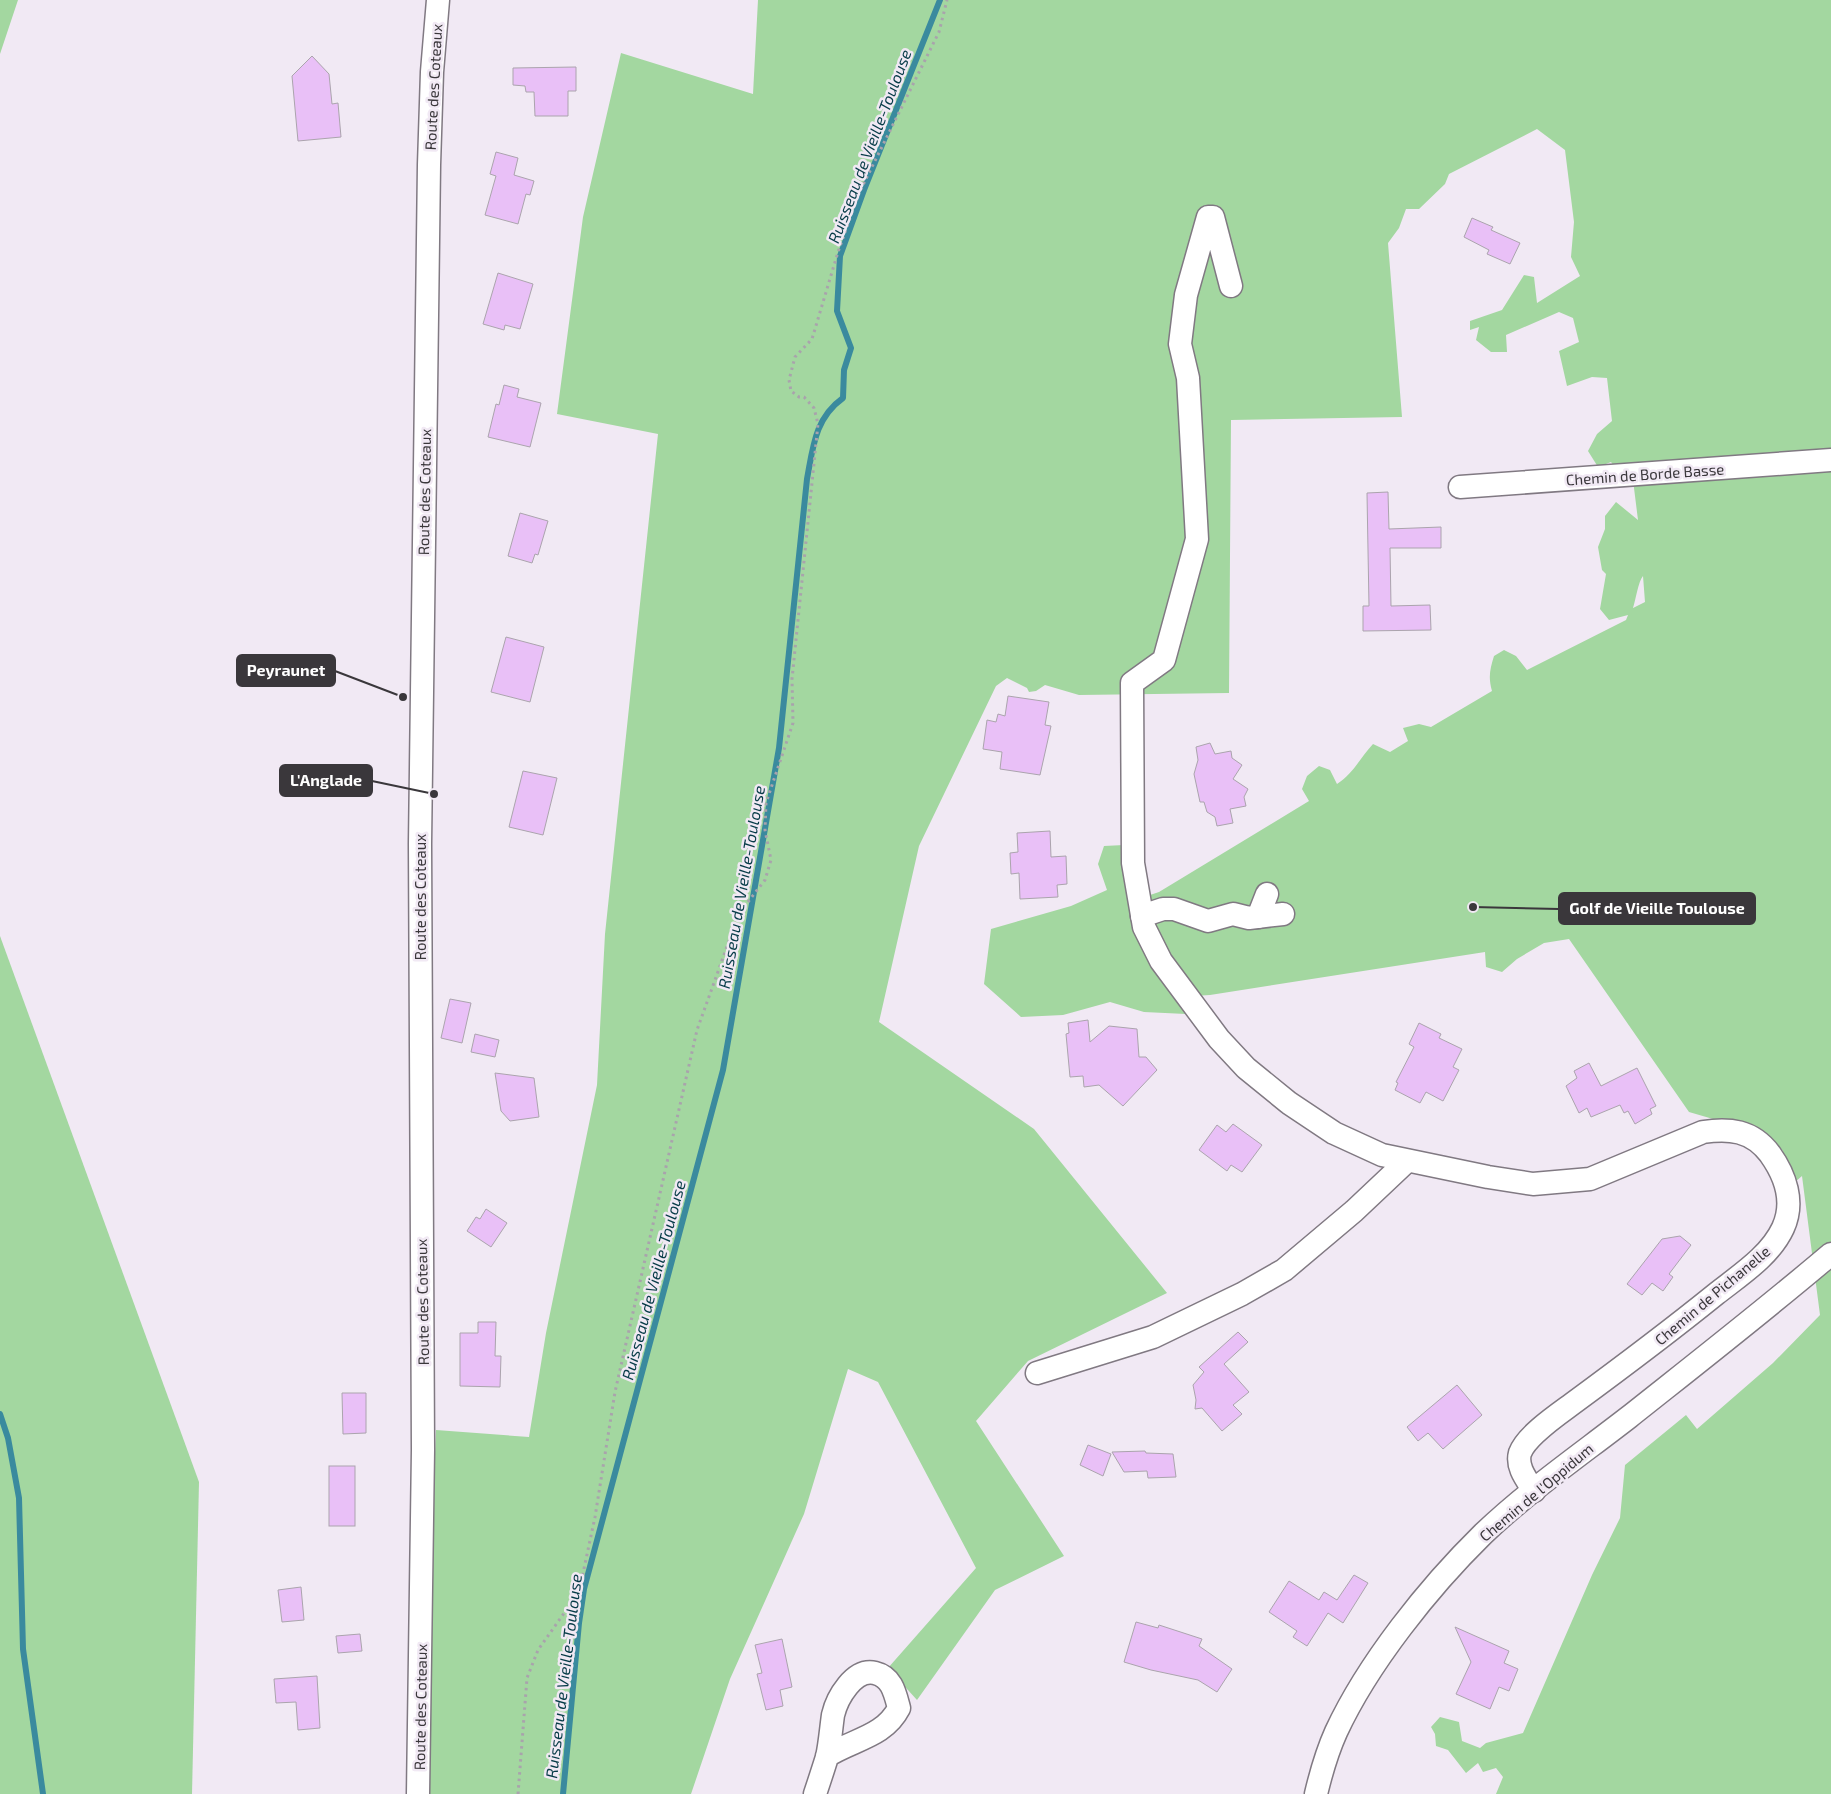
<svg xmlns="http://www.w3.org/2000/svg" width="1831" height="1794" viewBox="0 0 1831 1794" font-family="'Exo 2',sans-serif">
  <rect width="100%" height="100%" fill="#f1e9f4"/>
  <g fill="#a3d7a0" fill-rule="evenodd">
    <path d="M0 0H18L0 54Z"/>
    <path d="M758 0H1831V1794H1496L1503 1777 1496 1768 1483 1772 1478 1763 1466 1773 1448 1750 1436 1746 1435 1734 1431 1727 1440 1717 1459 1722 1462 1741 1480 1748 1486 1743 1523 1733 1592 1575 1620 1518 1625 1465 1686 1415 1697 1429 1773 1363 1820 1315 1802 1176 1795 1182 1777 1155 1783 1151 1768 1135 1689 1112 1569 939 1544 943 1517 959 1502 972 1486 967 1485 952 1210 995 1178 997 1186 1014 1144 1012 1110 1002 1063 1015 1021 1017 984 984 991 929 1071 906 1107 890 1098 864 1104 846 1124 845 1129 902 1159 892 1309 801 1302 789 1307 776 1319 766 1330 770 1337 784C1354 773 1359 759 1373 744L1390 752 1408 741 1403 728 1419 724 1431 727 1492 691C1488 677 1490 669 1494 656L1504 650 1516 656 1527 670 1626 620 1628 615 1609 620 1600 609 1606 574 1602 570 1598 547 1605 529V516L1616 502 1638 520 1631 464 1628 484 1611 462 1598 467 1588 451 1597 434 1612 421 1607 378 1592 377 1567 386 1559 351 1579 342 1573 318 1559 312 1506 335 1507 352H1491L1476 340 1479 327 1470 330V321L1502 310 1524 275 1534 277 1537 303 1580 276 1571 257 1574 222 1565 150 1537 129 1449 174 1445 184 1419 209H1406L1399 228 1388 243 1402 417 1231 420 1229 693 1079 695 1045 685 1036 691 1029 692 1027 688 1007 678 996 686 919 846 879 1022 1034 1129 1167 1293 1028 1361 976 1421 1064 1556 995 1590 917 1700 888 1668 976 1568 878 1382 848 1369 804 1514 730 1679 691 1794H429L430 1575 436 1430 529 1437 546 1333 597 1085 605 934 658 434 557 414 583 217 621 53 753 94ZM1643 576 1645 602 1633 608C1636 599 1638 582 1643 576Z"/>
    <path d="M0 936 199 1482 192 1794H0Z"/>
  </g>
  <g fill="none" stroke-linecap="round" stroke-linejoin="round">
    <g stroke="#3a8a9e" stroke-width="6">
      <path d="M0 1414 8 1438 19 1498 23 1649 43 1794"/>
      <path d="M563 1794 579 1623 584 1589 723 1070 779 748 807 479C813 447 815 418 843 398L844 370 851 348 837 311 840 256 864 190 940 0"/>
    </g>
  </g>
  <g fill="#e9c0f7" stroke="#aba4ad">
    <path d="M312 56 329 74 332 104 338 103 341 137 298 141 292 76Z"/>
    <path d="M576 67V91H568V116H535L534 92H526L525 86 513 85V68Z"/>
    <path d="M496 152 518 158 514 175 534 181 530 195 526 194 518 224 485 215 496 176 490 174Z"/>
    <path d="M1472 218 1493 227 1491 230 1520 243 1510 264 1487 254 1489 250 1464 237Z"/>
    <path d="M498 273 533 284 520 329 505 325 504 330 483 324Z"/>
    <path d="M504 385 519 389 517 397 541 403 530 447 488 437 496 404 499 405Z"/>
    <path d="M1388 492 1389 529 1441 527V548H1390L1391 606 1430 605 1431 630 1363 631V606H1369L1367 493Z"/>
    <path d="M520 513 548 521 538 555 535 554 532 563 508 556Z"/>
    <path d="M506 637 544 647 530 702 491 692Z"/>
    <path d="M1008 696 1049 702 1045 725 1051 726 1040 775 1000 769 1002 752 983 749 987 720 996 722 998 714 1005 716Z"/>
    <path d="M1210 743 1215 754 1231 751 1232 758 1242 765 1233 779 1248 789 1244 797 1246 806 1230 809 1233 823 1217 826 1215 817 1207 812 1204 802H1200L1194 774 1198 760 1196 747Z"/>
    <path d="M523 771 557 778 543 835 509 827Z"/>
    <path d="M1050 831 1051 857 1066 856 1067 884 1057 885 1058 897 1020 899 1019 873 1011 874 1010 853 1018 852 1017 833Z"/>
    <path d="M450 999 471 1003 462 1043 441 1038Z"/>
    <path d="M1088 1020 1090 1042 1109 1026 1137 1029 1139 1057H1146L1157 1070 1123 1106 1099 1085 1084 1087 1083 1076 1070 1077 1066 1034 1069 1033 1068 1023Z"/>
    <path d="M1419 1023 1441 1034 1439 1038 1462 1049 1453 1067 1459 1070 1443 1101 1426 1092 1420 1103 1395 1090 1398 1083 1396 1082 1414 1047 1409 1044Z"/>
    <path d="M475 1034 499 1040 495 1057 471 1052Z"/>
    <path d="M1589 1063 1601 1086 1637 1068 1656 1106 1650 1109 1652 1114 1635 1124 1628 1111 1624 1113 1620 1105 1591 1117 1587 1108 1579 1113 1566 1086 1577 1078 1574 1071Z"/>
    <path d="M495 1073 534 1078 539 1117 510 1121 501 1111Z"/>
    <path d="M1233 1124 1262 1145 1242 1172 1231 1165 1227 1171 1199 1150 1217 1125 1226 1132Z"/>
    <path d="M486 1209 507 1223 491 1247 467 1231 476 1217 480 1219Z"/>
    <path d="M1680 1236 1691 1245 1669 1274 1673 1277 1663 1291 1652 1283 1642 1295 1627 1284 1662 1239Z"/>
    <path d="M478 1322H496L495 1356H501L500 1387 460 1386V1333H478Z"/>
    <path d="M1238 1332 1248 1342 1224 1364 1249 1392 1233 1405 1242 1414 1222 1431 1202 1408 1195 1409 1196 1400 1193 1385 1204 1372 1199 1367Z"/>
    <path d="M1457 1385 1482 1415 1443 1449 1428 1433 1418 1441 1407 1427Z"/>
    <path d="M342 1393H366V1433L343 1434Z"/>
    <path d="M1088 1445 1111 1454 1103 1476 1080 1465Z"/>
    <path d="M1145 1451 1146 1453 1173 1454 1176 1477 1148 1478 1147 1471 1124 1472 1112 1452Z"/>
    <rect x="329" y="1466" width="26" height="60"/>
    <path d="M1354 1575 1368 1583 1343 1623 1328 1613 1307 1646 1293 1637 1297 1631 1269 1612 1289 1581 1319 1600 1324 1592 1337 1600Z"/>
    <path d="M301 1587 304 1620 282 1622 278 1590Z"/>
    <path d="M1136 1622 1158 1628 1159 1625 1202 1639 1199 1646 1232 1669 1217 1692 1198 1680 1151 1670 1124 1662Z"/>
    <path d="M1455 1627 1509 1651 1504 1663 1518 1669 1509 1691 1499 1687 1490 1709 1456 1694 1471 1662Z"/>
    <path d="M360 1634 362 1651 338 1653 336 1636Z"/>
    <path d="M782 1639 792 1687 780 1690 783 1706 766 1710 757 1674 762 1673 755 1645Z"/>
    <path d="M317 1676 320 1728 298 1730 296 1702 276 1703 274 1679Z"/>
  </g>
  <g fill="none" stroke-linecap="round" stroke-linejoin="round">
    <g stroke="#807982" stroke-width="25">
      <g id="minor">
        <path d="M1231 286 1213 217H1208L1186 295 1180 344 1188 378 1197 539 1164 660 1132 683 1133 863 1144 927 1161 961 1219 1039 1246 1068 1289 1103 1334 1133 1382 1155 1488 1177 1533 1184 1590 1179 1703 1132C1729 1128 1752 1130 1770 1154 1785 1175 1795 1202 1783 1228 1770 1256 1740 1275 1716 1294 1669 1332 1621 1368 1572 1404 1557 1415 1526 1436 1520 1453 1516 1467 1527 1480 1534 1491"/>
        <path d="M1460 487 1831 460"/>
        <path d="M1142 916 1163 909H1174L1208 921 1233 914 1249 918 1283 914"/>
        <path d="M1258 917 1267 894"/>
        <path d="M1037 1373 1153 1337 1242 1294 1284 1270 1354 1211 1407 1161"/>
        <path d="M418 1794 423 1450 420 844 429 165 432 72 438 0"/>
        <path d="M815 1794C819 1782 823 1770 827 1757 830 1744 831 1729 833 1715 837 1698 854 1668 875 1673 892 1677 895 1693 899 1708 884 1737 854 1739 827 1756"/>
        <path d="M1316 1794C1321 1773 1327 1752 1336 1732 1368 1663 1429 1587 1483 1534 1528 1491 1580 1455 1629 1417 1697 1363 1765 1310 1831 1254"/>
      </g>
    </g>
    <path stroke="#a9a3ac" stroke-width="3" stroke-dasharray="2.5 4" stroke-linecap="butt" d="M518 1794 527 1678 538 1650 572 1602 582 1578 595 1517 615 1392 697 1030 729 941 744 907 765 880 771 860 765 830 766 803 793 723 792 679 818 424 814 408 804 397H799L791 391 789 380 795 357 812 339 838 252 858 195 939 32 947 0"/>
    <use href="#minor" stroke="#fff" stroke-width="22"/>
  </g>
  <g text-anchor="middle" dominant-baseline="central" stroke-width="5" stroke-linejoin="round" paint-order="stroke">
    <g font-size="15" fill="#3a373b" stroke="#f1e9f4">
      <text transform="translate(433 87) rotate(-87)">Route des Coteaux</text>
      <text transform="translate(1645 474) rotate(-4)">Chemin de Borde Basse</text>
      <text transform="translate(424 492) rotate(-89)">Route des Coteaux</text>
      <text transform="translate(420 897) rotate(-90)">Route des Coteaux</text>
      <text transform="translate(1712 1295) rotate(-40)">Chemin de Pichanelle</text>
      <text transform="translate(422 1302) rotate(-91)">Route des Coteaux</text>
      <text transform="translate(1536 1492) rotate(-40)">Chemin de l'Oppidum</text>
      <text transform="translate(420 1707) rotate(-89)">Route des Coteaux</text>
    </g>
    <g font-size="16" font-style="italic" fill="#063b47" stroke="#f1e9f4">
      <text transform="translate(869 146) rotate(-69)">Ruisseau de Vieille-Toulouse</text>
      <text transform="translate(741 887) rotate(-80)">Ruisseau de Vieille-Toulouse</text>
      <text transform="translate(653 1280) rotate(-75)">Ruisseau de Vieille-Toulouse</text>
      <text transform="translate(563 1676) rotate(-83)">Ruisseau de Vieille-Toulouse</text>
    </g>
  </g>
  <path fill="none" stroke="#3a373b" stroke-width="2" d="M403 697L335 671M434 794L372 781M1473 907L1559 909"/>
  <g fill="#3a373b" stroke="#f1e9f4" stroke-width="2">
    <circle cx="403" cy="697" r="5"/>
    <circle cx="434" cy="794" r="5"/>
    <circle cx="1473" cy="907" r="5"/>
  </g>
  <g fill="#3a373b" stroke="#3a373b" stroke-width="2">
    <rect x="237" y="655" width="98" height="31" rx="5"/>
    <rect x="280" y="765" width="92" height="31" rx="5"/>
    <rect x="1559" y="893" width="196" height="31" rx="5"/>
  </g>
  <g font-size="16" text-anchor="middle" font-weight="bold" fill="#fff">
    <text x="286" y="676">Peyraunet</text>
    <text x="326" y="786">L'Anglade</text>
    <text x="1657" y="914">Golf de Vieille Toulouse</text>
  </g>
</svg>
